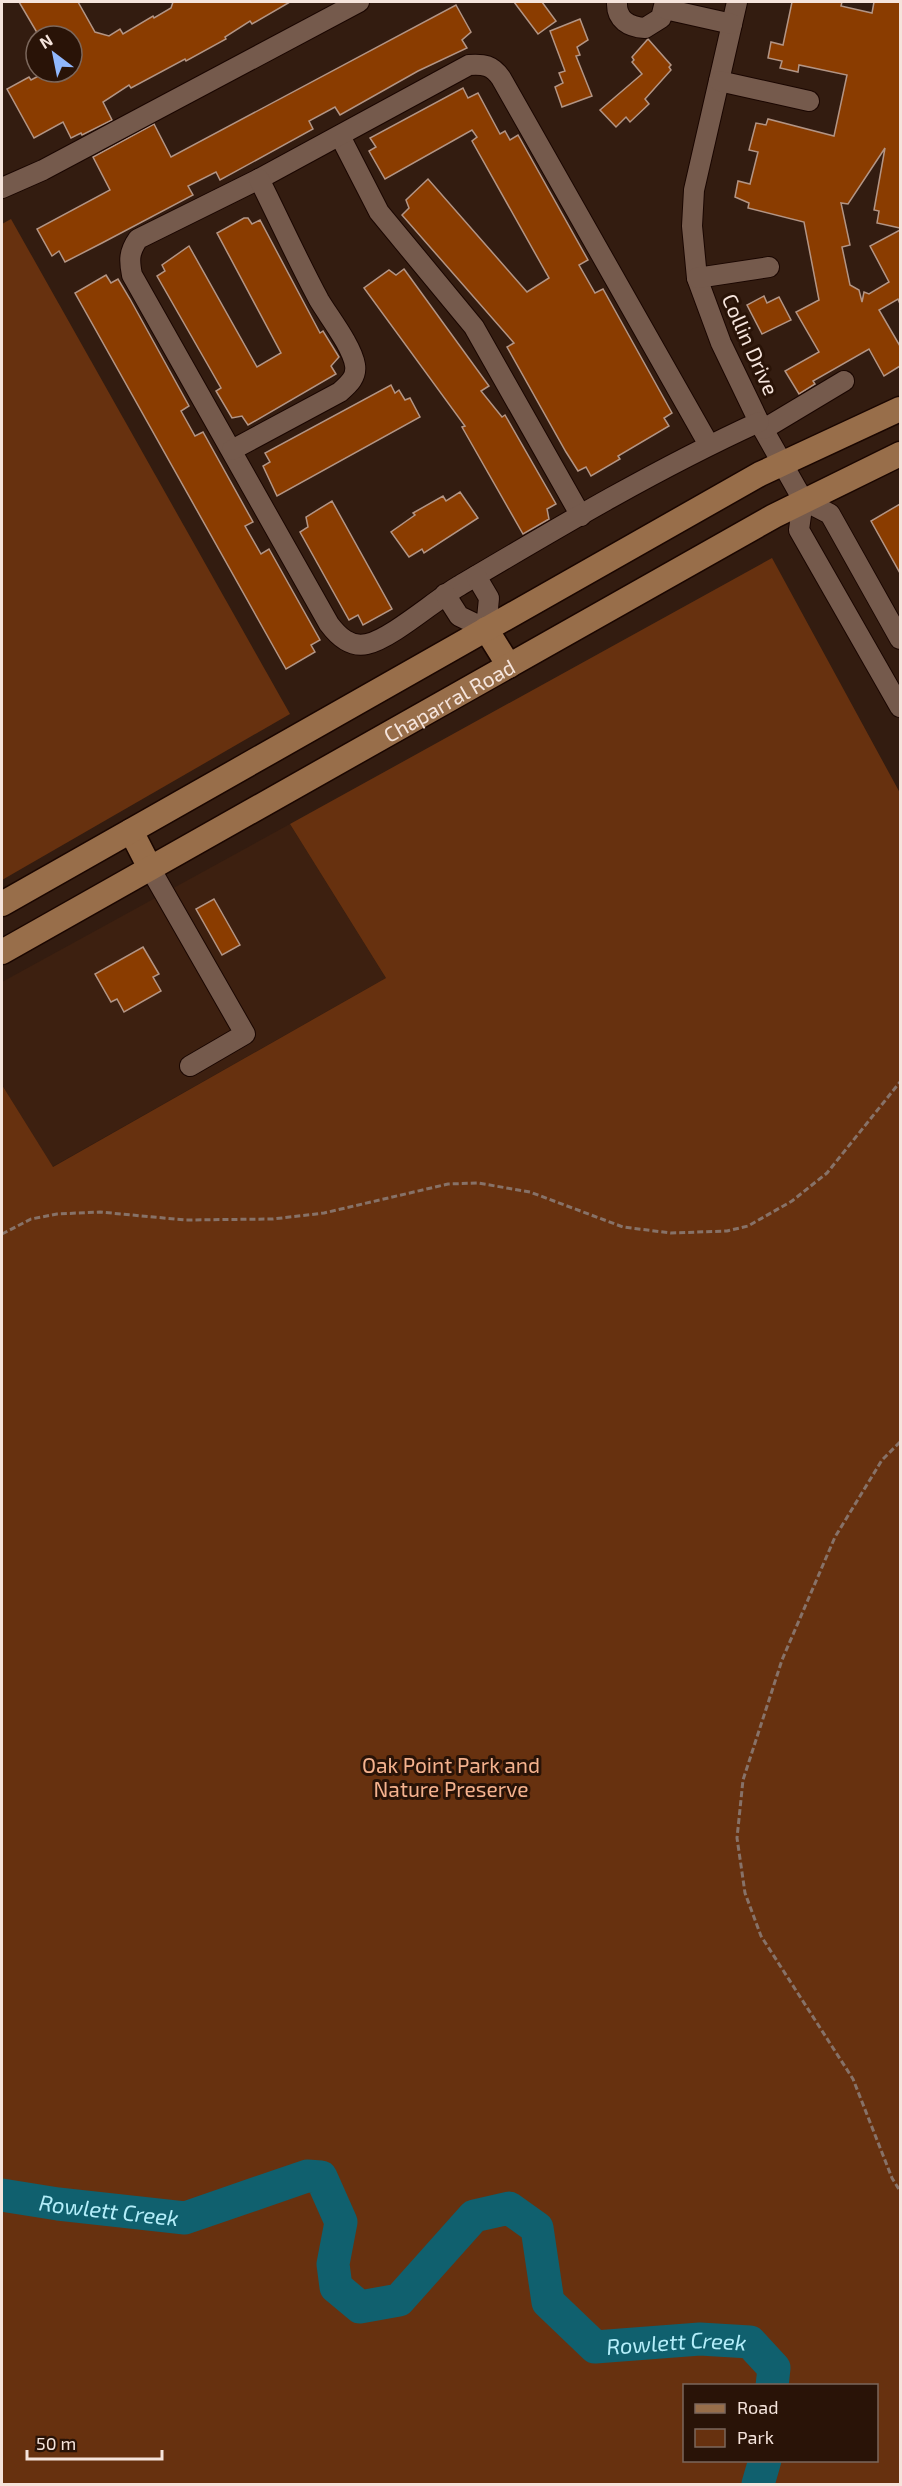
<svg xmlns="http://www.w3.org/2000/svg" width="902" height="2486" viewBox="0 0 902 2486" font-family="'Exo 2',sans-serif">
  <rect width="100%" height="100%" fill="#331c10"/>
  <path fill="#3d2010" d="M290 824 386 978 52 1167 2 1085V982Z"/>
  <g fill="#67310f" fill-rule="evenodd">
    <path d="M11 219 290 714 2 880V224Z"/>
    <path d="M772 558 900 793V2484H2V1085L53 1167 386 978 290 824ZM684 2386H876V2460H684Z"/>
  </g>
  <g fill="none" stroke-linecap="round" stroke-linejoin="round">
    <g stroke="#10606e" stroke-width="33">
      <path id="s1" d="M2 2195 58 2204 185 2218 307 2176 321 2177 341 2222 333 2264 336 2287 360 2307 399 2300 474 2216 509 2208 537 2228 548 2302 595 2347 700 2339 750 2342 774 2368 772 2386"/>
      <path d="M758 2484 765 2460"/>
    </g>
  </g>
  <g fill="#8a3c00" stroke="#b39585" stroke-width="1.5">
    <path d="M19 2H78L95 32 109 36 120 29 123 34 153 16 154 18 171 8 173 2H290L252 24 250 21 225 37 226 39 186 61 185 59 131 88 129 85 103 102 112 120 82 135 81 133 71 138 63 122 34 138 7 89 29 77 31 80 46 72H72V36H39Z"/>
    <path d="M514 2H542L556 21 538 34Z"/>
    <path d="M792 2H842L841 6 872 13 874 2H900V228L877 223 879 211 874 210 885 148 848 204 841 203 850 245 842 247 850 285 859 290 862 302 864 292 869 294 889 282 870 246 900 230V304L898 299 879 310 900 346V366L884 376 869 349 813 381 815 384 799 394 785 371 819 352 796 312 819 300 804 222 748 208 749 203 735 197 738 181 750 184 758 152 749 150 756 123 766 125 768 119 834 136 847 75 799 65 798 72 780 68 782 61 768 58 771 42 783 45Z"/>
    <path d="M456 5 471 32 462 40 467 48 418 71 340 115 335 107 309 121 313 129 220 180 216 172 188 186 193 195 102 243 65 262 59 251 52 256 37 229 110 190 93 157 154 124 171 157Z"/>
    <path d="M580 19 588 40 577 47 580 55 576 56 592 96 562 107 555 87 563 83 559 73 565 71 550 31Z"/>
    <path d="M648 39 671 65 669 67 671 70 645 99 649 104 630 122 626 117 616 127 600 110 642 74 632 62 634 60 632 57Z"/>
    <path d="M463 88 468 98 478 93 500 134 505 131 510 140 518 135 588 260 579 265 595 293 603 289 672 413 664 418 669 426 618 456 620 459 591 476 586 467 578 471 566 452 507 347 514 343 402 215 409 208 406 200 428 179 527 292 549 278 472 141 477 137 472 130 385 179 369 151 376 147 370 138Z"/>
    <path d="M244 218H248L252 224 260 220 320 333 323 331 339 357 331 366 336 374 248 425 242 416 232 418 216 391 221 388 157 276 165 271 162 265 189 246 257 367 281 353 217 233Z"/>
    <path d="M404 269 489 386 481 391 502 417 505 415 556 504 547 509 549 519 523 534 462 427 465 426 364 288 389 270 396 275Z"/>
    <path d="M106 275 111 283 118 279 130 299 189 406 181 411 195 436 203 432 253 522 245 526 261 554 269 549 320 640 311 645 315 652 286 669 75 293Z"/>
    <path d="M764 296 767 303 779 297 791 320 762 334 747 305Z"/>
    <path d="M391 385 395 393 399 390 405 400 410 398 420 417 277 496 263 466 270 462 265 453Z"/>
    <path d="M460 492 478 518 424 553 422 549 409 557 391 532 415 515 413 513 443 496 446 501Z"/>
    <path d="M332 501 392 609 363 625 358 615 349 620 300 532 308 527 306 517Z"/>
    <path d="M900 504V573L871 521Z"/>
    <path d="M214 899 240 945 222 955 196 909Z"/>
    <path d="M143 947 159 974 153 977 161 991 124 1012 117 999 111 1002 95 974Z"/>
  </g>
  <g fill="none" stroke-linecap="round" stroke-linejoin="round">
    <g stroke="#1a0600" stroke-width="22">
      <g id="minor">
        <path d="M617 2C616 20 629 27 645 28L661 18 665 2"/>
        <path d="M737 2 694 190 692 226 697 278 721 343 759 422 803 500 830 514 900 639"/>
        <path d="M665 9 732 24"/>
        <path d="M719 81 809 101"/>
        <path d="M340 136 379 212 474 327 581 516"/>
        <path d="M2 188 43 170 359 2"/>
        <path d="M697 278 769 267"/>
        <path d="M764 429 844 381"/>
        <path d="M709 445 501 78C492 65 484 64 469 65L259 179 138 239C129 252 129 260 132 275L329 624C338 636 350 648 367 644 391 639 435 600 459 586 557 528 656 469 759 422"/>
        <path d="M232 450 340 392C349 384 357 377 355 365 352 346 329 317 319 300 298 261 279 219 259 179"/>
        <path d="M803 500 799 530 900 707"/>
        <path d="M445 594 459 616 486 629 489 598 476 576"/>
        <path d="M150 868 245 1034 190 1066"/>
      </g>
    </g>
    <g stroke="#1a0600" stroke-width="27">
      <g id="major">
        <path d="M486 629 509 666"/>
        <path d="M131 831 150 868"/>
        <path d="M2 904 760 474 900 409"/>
        <path id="s2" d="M2 952 774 516 900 454"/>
      </g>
    </g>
    <g stroke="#877268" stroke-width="3" stroke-dasharray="6 3" stroke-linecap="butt">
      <path d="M2 1234 31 1219 57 1214 100 1212 185 1220 273 1219 324 1213 448 1184 478 1183 530 1192 623 1227 671 1233 727 1231 748 1226 792 1201 827 1173 900 1082"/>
      <path d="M900 1442 882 1460 835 1537 782 1660 743 1780 737 1838 745 1893 761 1936 853 2079 892 2178 900 2191"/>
    </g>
    <use href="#minor" stroke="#755a4c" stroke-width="20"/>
    <use href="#major" stroke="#986e4a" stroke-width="24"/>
  </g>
  <g text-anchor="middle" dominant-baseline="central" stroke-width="6" stroke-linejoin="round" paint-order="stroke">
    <g font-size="21" fill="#f5e4dc" stroke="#291307">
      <text transform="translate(751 344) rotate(66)">Collin Drive</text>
      <text stroke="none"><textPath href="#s2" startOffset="513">Chaparral Road</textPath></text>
    </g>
    <g font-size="21" fill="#f5b28e" stroke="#291307">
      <text x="451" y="1764">Oak Point Park and<tspan x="451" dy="24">Nature Preserve</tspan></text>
    </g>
    <g font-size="22" font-style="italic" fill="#b4eefa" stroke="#291307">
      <text stroke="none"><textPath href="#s1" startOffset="108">Rowlett Creek</textPath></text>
      <text stroke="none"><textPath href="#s1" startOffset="918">Rowlett Creek</textPath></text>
    </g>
  </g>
  <rect width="902" height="2486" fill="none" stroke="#f5e4dc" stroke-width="6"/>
  <rect x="683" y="2384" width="195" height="78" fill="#291307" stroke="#7b675c" stroke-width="1.5"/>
  <rect x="695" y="2404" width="30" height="9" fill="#986e4a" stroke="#7b675c" stroke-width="1.5"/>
  <text x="737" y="2414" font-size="18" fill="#f5e4dc">Road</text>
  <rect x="695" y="2429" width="30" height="18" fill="#67310f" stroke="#7b675c" stroke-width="1.5"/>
  <text x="737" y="2444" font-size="18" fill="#f5e4dc">Park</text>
  <g transform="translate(54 54) rotate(328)"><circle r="28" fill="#291307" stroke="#7b675c" stroke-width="1.5"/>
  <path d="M0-4.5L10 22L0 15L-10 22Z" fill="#91b8fd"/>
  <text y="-9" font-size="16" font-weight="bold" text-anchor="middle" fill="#f5e4dc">N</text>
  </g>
  <path d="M27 2450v9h135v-9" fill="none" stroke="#f5e4dc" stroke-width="3"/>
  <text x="36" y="2450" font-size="18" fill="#f5e4dc" stroke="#291307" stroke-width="4.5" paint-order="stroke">50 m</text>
</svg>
